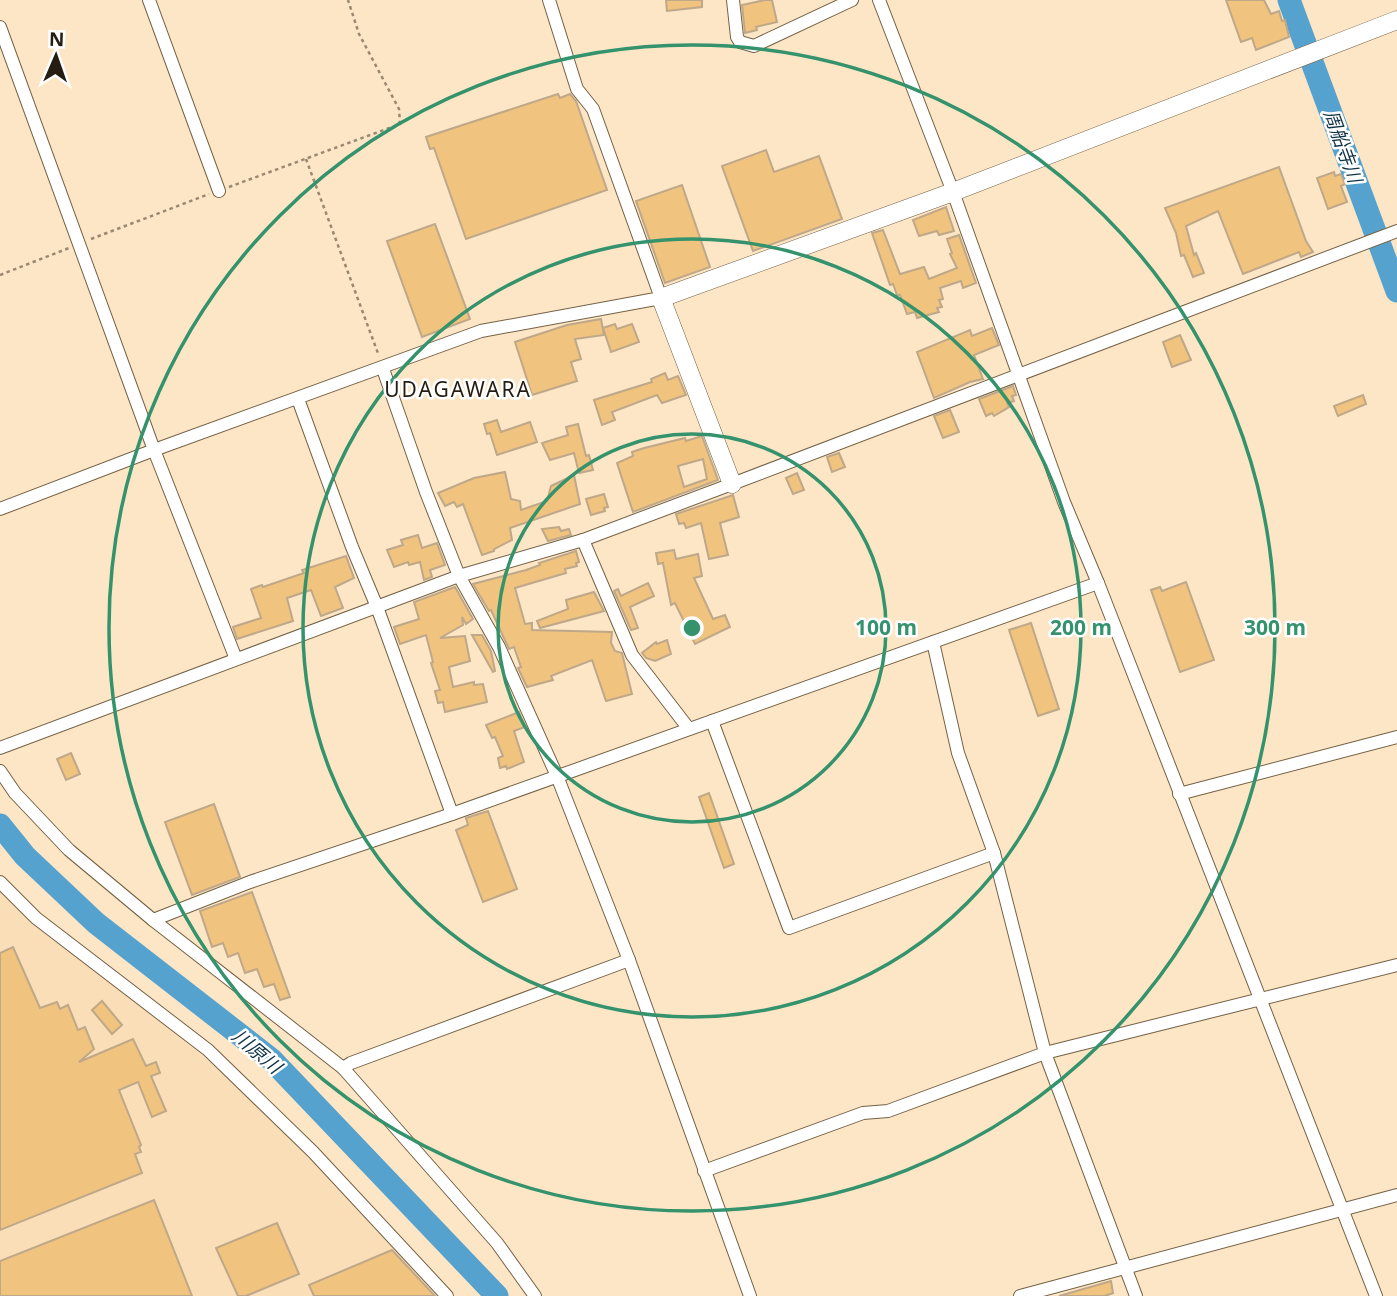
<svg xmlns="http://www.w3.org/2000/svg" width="1397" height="1296" viewBox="0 0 1397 1296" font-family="'Noto Sans','Noto Sans JP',sans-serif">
  <rect width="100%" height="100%" fill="#fde6c6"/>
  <path fill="#fadeb7" d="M0 889 51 940 60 942 251 1095 442 1296H0Z"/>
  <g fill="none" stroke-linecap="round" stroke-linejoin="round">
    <g stroke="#56a2ce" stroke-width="23">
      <path d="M1289 0 1397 291"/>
      <path d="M0 825 25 856 96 923 271 1059 497 1296"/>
    </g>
  </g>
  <g fill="#f0c37f" stroke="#bea889" stroke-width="2" fill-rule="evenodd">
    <path d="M666 0H702V7L667 11Z"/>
    <path d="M765 0H772L777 22 756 27 757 30 745 33 742 5Z"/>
    <path d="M1226 0H1264L1271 14 1279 11 1282 21 1285 20 1289 37 1256 50 1252 38 1241 42Z"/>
    <path d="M558 94 560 98 570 94 576 101 607 190 466 239 434 148 430 149 426 137Z"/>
    <path d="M766 150 774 172 819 156 842 219 753 251 722 166Z"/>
    <path d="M1279 167 1306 241 1313 252 1301 257 1299 252 1243 274 1218 211 1186 226 1194 255 1196 253 1204 273 1193 277 1184 255 1181 256 1176 233 1165 208Z"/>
    <path d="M1334 172 1335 176 1341 174 1345 184 1341 186 1347 202 1328 209 1317 178Z"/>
    <path d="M682 185 710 267 665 283 636 201Z"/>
    <path d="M946 207 954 231 939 235 937 231 919 236 913 220Z"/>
    <path d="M435 224 470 319 422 337 387 241Z"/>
    <path d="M883 230 900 274 924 267 929 279 957 268 950 254 952 253 947 239 959 235 976 283 963 288 961 281 940 288 943 299 939 300 942 307 937 308 939 312 917 318 915 312 907 314 900 295H897L893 284 890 285 872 233Z"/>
    <path d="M601 319 604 335 575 339 581 359 571 362 577 381 532 395 515 342 567 325Z"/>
    <path d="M615 324 617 329 632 324 639 342 611 352 603 328Z"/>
    <path d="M992 328 999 345 974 355 983 379 970 382 934 398 917 352 970 330 972 336Z"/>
    <path d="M1180 335 1191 360 1172 367 1163 342Z"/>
    <path d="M665 373 668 380 678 376 686 395 662 403 657 395 612 412 615 420 602 425 594 400 652 382 651 379Z"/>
    <path d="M1013 386 1016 395 1012 396 1014 401 1007 403 1009 407 994 416 992 413 986 416 979 399Z"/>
    <path d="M1363 395 1366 404 1338 416 1334 406Z"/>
    <path d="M950 410 959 432 943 438 934 416Z"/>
    <path d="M497 420 501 432 530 422 537 442 497 455 490 433 487 434 484 424Z"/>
    <path d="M578 424 586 456 589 455 593 470 579 473 574 453 550 460 542 443 568 435 566 427Z"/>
    <path d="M702 436 718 480 633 512 617 463 633 456 632 452 644 448 685 438 686 441ZM703 459 707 479 684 487 678 466Z"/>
    <path d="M839 453 845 467 832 472 827 457Z"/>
    <path d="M505 472 511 499 520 501 521 510 547 501 551 486 574 475 580 504 510 528 512 540 494 549V551L482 555 463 504 457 507 454 502 445 506 438 493 474 478Z"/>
    <path d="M797 473 804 490 793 494 786 478Z"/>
    <path d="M604 494 608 507 604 508 605 511 591 515 586 499Z"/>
    <path d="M733 495 739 517 720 523 728 555 709 559 701 523 686 528 684 523 679 524 676 514Z"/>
    <path d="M559 527 561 531 569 529 571 535 548 541 542 529Z"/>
    <path d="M418 535 422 548 437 543 445 565 430 570 432 577 424 580 420 562 409 565 408 562 394 567 387 550 403 545 401 540Z"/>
    <path d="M674 550 676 559 698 554 702 576 694 578 713 619 725 615 730 627 695 644 675 603 671 605 663 563 658 564 656 553Z"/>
    <path d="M576 551 579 562 576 563 577 566 565 569 566 573 515 588 525 624 532 623V630L612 632 611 643 615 651 622 653 632 694 606 701 592 660 551 676 553 680 527 687 518 668 521 667 514 647 509 649 491 610 489 611 473 584 526 570 540 565 539 563Z"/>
    <path d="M346 556 354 578 335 587 343 608 321 616 311 590 287 598 293 621 237 639 233 627 261 618 251 589 262 585 263 587 304 573 302 570Z"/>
    <path d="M1186 582 1214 660 1180 672 1151 590 1160 587 1162 591Z"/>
    <path d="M648 583 654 596 630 607 638 628 631 630 614 591 618 589 621 596Z"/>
    <path d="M455 587 473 619 466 624 462 617 463 625 440 638 465 636 470 661 449 667 453 687 474 682V685L483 684 487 702 445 712 443 702 438 703 435 691 440 690 431 663 433 662 426 635 400 644 394 627 419 619 414 602Z"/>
    <path d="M594 592 604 611 540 628 537 621 568 609 566 600Z"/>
    <path d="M1031 623 1059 709 1038 716 1009 630Z"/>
    <path d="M472 635H482L491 651 495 671 493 672Z"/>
    <path d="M667 640 671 654 655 661 646 658 642 653 656 642 657 644Z"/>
    <path d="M519 712 525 727 514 731 524 762 507 769 506 766 500 768 498 758 503 756 495 737 492 738 486 725Z"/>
    <path d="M71 753 80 774 66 780 57 759Z"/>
    <path d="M709 793 734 864 724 868 699 797Z"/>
    <path d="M214 804 240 877 192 895 165 822Z"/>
    <path d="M488 811 517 889 483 902 456 830 468 825 466 818Z"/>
    <path d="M252 892 290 997 280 1000 274 984 264 987 257 969 245 973 238 953 228 957 223 943 212 947 200 911Z"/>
    <path d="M13 947 40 1008 57 1002 60 1009 68 1005 78 1030 85 1027 94 1049 79 1062 133 1039 146 1066 156 1062 160 1073 151 1076 166 1111 152 1117 138 1082 119 1090 141 1145 139 1147 141 1152 135 1154 142 1173 0 1230V953Z"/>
    <path d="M102 1001 122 1025 112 1034 92 1010Z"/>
    <path d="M154 1200 192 1296H0V1261Z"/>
    <path d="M277 1223 299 1274 246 1296H238L216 1248Z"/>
    <path d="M392 1250 435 1296H314L309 1285Z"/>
    <path d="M1111 1281 1113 1293 1105 1296H1059Z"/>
  </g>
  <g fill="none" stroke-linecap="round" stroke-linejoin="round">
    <g stroke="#746144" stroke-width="14">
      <g id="street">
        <path d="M149 0 219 191"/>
        <path d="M733 0 737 37 740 42 754 46 852 0"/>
        <path d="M879 0 953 192 1064 502 1098 583 1376 1296"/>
        <path d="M0 27 154 450 236 659"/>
        <path d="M383 369 426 492 459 576 499 647 557 776 629 960 750 1296"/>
        <path d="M298 399 352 547 377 607 452 814"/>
        <path d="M0 509 154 450 481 331 661 298 593 109 577 89 549 0"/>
        <path d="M583 540 632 655 689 729"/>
        <path d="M933 642 958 753 994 853 1045 1053 1136 1296"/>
        <path d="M712 721 789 928 994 853"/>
        <path d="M0 748 459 576 583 540 732 484 1397 231"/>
        <path d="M0 771 15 793 69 850 153 920 343 1068 497 1243 535 1296"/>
        <path d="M1179 794 1397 737"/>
        <path d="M0 882 36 918 208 1050 313 1152 447 1296"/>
        <path d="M153 920 250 882 452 814 1098 583"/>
        <path d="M343 1068 351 1063 629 960"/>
        <path d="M704 1171 863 1113 888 1111 1045 1053 1397 965"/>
        <path d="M1020 1296 1397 1195"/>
      </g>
    </g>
    <g stroke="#746144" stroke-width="19">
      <path id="secondary" d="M732 484 661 298 953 192 1397 20"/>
    </g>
    <g stroke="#998872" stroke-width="2.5" stroke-dasharray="3.5 3.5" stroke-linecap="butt">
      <path d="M306 159 379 356"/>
      <path d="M229 187 400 124 399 109 359 34 348 0"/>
      <path d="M91 239 209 194"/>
      <path d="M0 275 69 248"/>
    </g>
    <use href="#street" stroke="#fff" stroke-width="12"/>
    <use href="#secondary" stroke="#fff" stroke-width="18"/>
  </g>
  <g fill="none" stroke="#34936c" stroke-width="3.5">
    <circle cx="692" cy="628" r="194"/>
    <circle cx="692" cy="628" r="389"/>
    <circle cx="692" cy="628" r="583"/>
  </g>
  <g text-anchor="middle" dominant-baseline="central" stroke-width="5" stroke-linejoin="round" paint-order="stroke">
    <g font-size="19" font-style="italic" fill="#123447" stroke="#fff">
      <text transform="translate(1343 146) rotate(70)">周船寺川</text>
      <text transform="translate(257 1051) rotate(40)">川原川</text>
    </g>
    <g font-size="21" letter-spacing="2" fill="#251d11" stroke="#fff">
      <text x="458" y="389">UDAGAWARA</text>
    </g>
  </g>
  <circle cx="692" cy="628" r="10" fill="#34936c" stroke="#fff" stroke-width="3.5"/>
  <g font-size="21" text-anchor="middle" font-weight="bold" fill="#34936c" stroke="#fff" stroke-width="5" stroke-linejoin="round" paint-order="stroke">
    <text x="886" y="635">100 m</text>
    <text x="1081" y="635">200 m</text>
    <text x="1275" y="635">300 m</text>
  </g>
  <g transform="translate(56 56) rotate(2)" stroke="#ffffff" stroke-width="5" paint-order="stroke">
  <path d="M0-5L12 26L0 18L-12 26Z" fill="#251d11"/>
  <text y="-10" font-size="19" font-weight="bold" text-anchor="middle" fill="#251d11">N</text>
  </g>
</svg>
